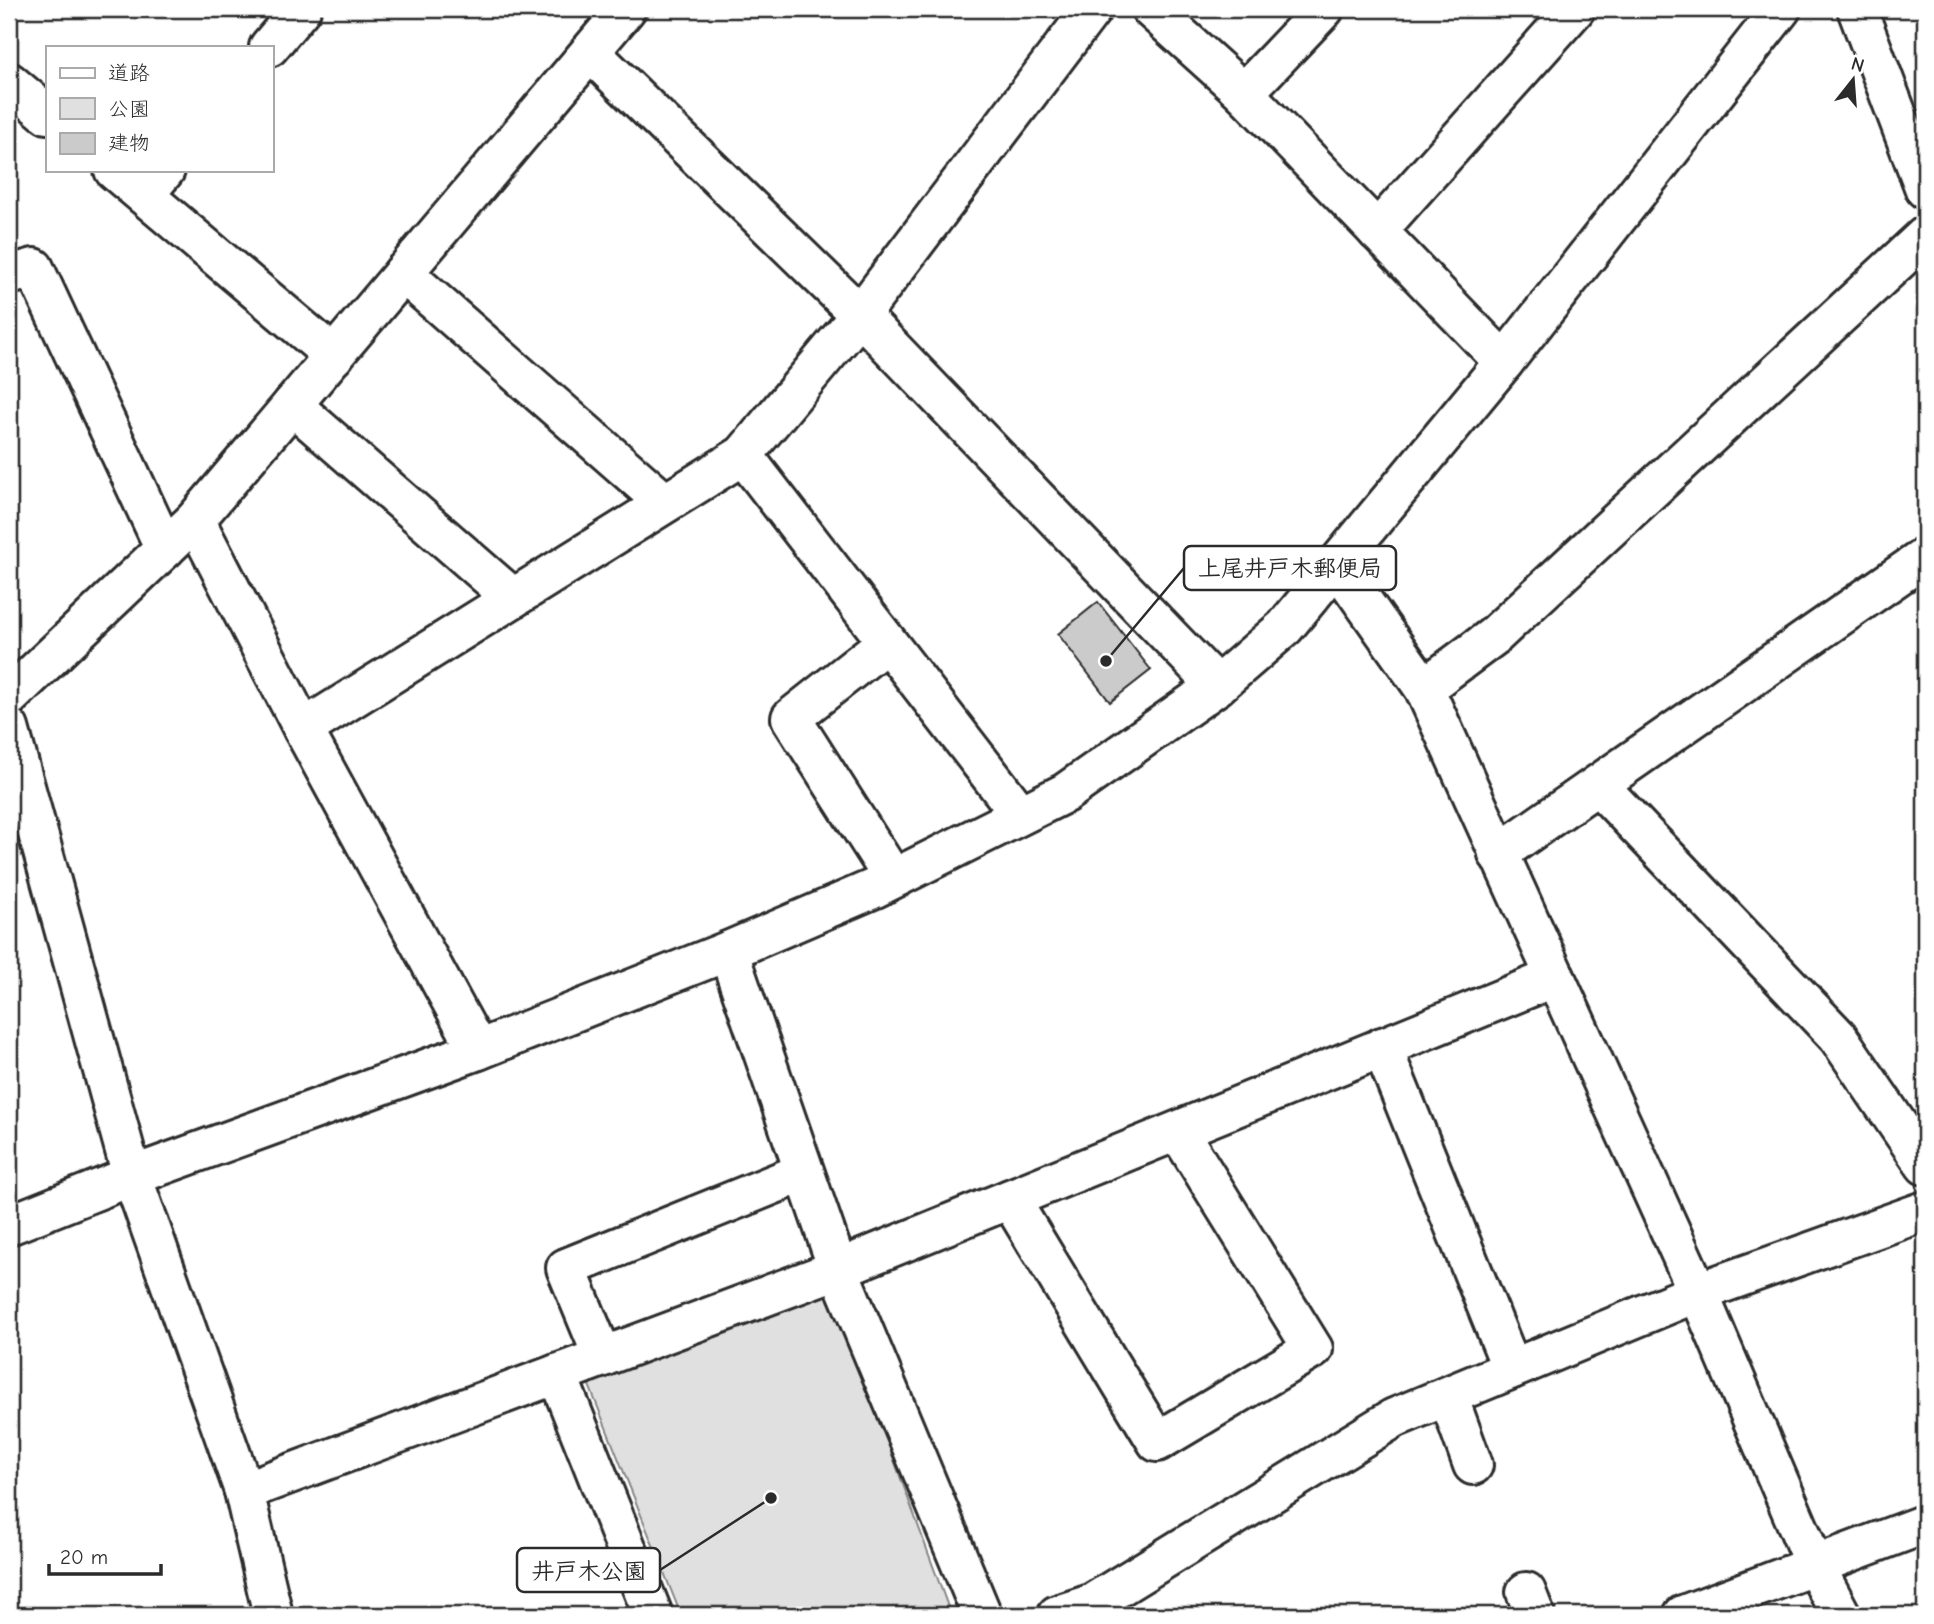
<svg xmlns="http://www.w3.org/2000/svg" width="1934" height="1624" viewBox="0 0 1934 1624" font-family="'Comic Neue','Klee One',sans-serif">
  <rect width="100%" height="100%" fill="#fff"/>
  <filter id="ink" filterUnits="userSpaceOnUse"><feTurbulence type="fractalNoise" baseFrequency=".0143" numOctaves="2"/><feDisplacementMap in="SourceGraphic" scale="14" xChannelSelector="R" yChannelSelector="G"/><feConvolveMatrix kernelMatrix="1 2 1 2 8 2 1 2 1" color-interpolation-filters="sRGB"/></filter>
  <g filter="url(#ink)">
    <path fill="#e0e0e0" stroke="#868686" stroke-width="2" d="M829 1283 951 1615H681L587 1380Z"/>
    <path fill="#cbcbcb" stroke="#2b2b2b" stroke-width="2" d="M1098 602 1151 670 1110 702 1058 634Z"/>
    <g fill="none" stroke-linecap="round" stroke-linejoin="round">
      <g stroke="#2b2b2b" stroke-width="44">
        <g id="minor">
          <path d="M1151 9 1244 93 1504 362"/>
          <path d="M269 47 301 9"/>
          <path d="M590 52 860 315 1217 686"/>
          <path d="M9 82 47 114"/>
          <path d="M1244 93 1324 9"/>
          <path d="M114 170 334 356"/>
          <path d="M144 195 165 170"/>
          <path d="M1377 231 1575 9"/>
          <path d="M403 273 665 503"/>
          <path d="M9 275 34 268 165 549"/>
          <path d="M292 405 513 598"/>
          <path d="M743 455 1020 814"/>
          <path d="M195 520 303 729 478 1050"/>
          <path d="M1337 565 1424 688 1698 1292 1814 1564 1841 1615"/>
          <path d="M887 642 791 718 893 878"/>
          <path d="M1424 688 1494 636 1925 236"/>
          <path d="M9 697 195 520 626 9"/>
          <path d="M9 728 132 1176 244 1491 273 1615"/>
          <path d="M303 729 743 455 860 315 1092 9"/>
          <path d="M1598 785 1838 1037 1925 1165"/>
          <path d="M1498 854 1925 557"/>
          <path d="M728 951 838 1269 982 1615"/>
          <path d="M1382 1047 1512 1369"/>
          <path d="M1010 1199 1157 1442 1313 1349 1178 1131"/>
          <path d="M603 1357 566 1268 804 1172"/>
          <path d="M557 1374 653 1615"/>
          <path d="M1448 1396 1473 1465"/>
          <path d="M244 1491 838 1269 1553 978"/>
          <path d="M1526 1592 1535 1615"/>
          <path d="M1057 1615 1091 1604 1394 1418 1698 1292 1925 1211"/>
        </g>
      </g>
      <g stroke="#2b2b2b" stroke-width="44">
        <g id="tertiary">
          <path d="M1857 9 1925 189"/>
          <path d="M9 1225 132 1176 478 1050 728 951 875 888 1065 793 1217 686 1285 627 1504 362 1781 9"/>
          <path d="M1683 1615 1925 1524"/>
        </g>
      </g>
      <use href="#minor" stroke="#fff" stroke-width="38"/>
      <use href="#tertiary" stroke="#fff" stroke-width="38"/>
    </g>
  </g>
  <path fill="none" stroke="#2b2b2b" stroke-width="2.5" d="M1106 661L1184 568M771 1498L660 1570"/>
  <g fill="#2b2b2b" stroke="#fff" stroke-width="2.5">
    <circle cx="1106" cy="661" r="7"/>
    <circle cx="771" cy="1498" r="7"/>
  </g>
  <g fill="#fff" stroke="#2b2b2b" stroke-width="2.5">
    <rect x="1184" y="546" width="212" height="44" rx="7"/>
    <rect x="517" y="1548" width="143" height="44" rx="7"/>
  </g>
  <g font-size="23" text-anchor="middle" font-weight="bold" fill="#2b2b2b">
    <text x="1290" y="576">上尾井戸木郵便局</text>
    <text x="589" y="1579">井戸木公園</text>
  </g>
  <rect width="1934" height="1624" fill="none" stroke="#fff" stroke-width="35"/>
  <rect x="18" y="18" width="1899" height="1589" fill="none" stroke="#2b2b2b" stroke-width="2.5" filter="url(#ink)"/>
  <rect x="46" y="46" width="228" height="126" fill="#ffffff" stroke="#aaaaaa" stroke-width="2"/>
  <rect x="60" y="68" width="35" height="10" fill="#ffffff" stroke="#aaaaaa" stroke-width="2"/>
  <text x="108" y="80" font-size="21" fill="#2b2b2b">道路</text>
  <rect x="60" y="98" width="35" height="21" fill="#e0e0e0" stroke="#aaaaaa" stroke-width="2"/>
  <text x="108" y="116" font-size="21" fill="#2b2b2b">公園</text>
  <rect x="60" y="133" width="35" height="21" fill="#cbcbcb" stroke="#aaaaaa" stroke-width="2"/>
  <text x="108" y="150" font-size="21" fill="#2b2b2b">建物</text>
  <g transform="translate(1853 80) rotate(17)" stroke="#ffffff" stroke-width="5" paint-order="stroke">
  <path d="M0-5L12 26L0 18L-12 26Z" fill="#2b2b2b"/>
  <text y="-10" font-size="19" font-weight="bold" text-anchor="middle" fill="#2b2b2b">N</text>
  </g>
  <path d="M49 1564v10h112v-10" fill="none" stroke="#2b2b2b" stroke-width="3.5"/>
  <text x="60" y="1564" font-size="21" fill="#2b2b2b" stroke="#ffffff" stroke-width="5" paint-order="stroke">20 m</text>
</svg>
